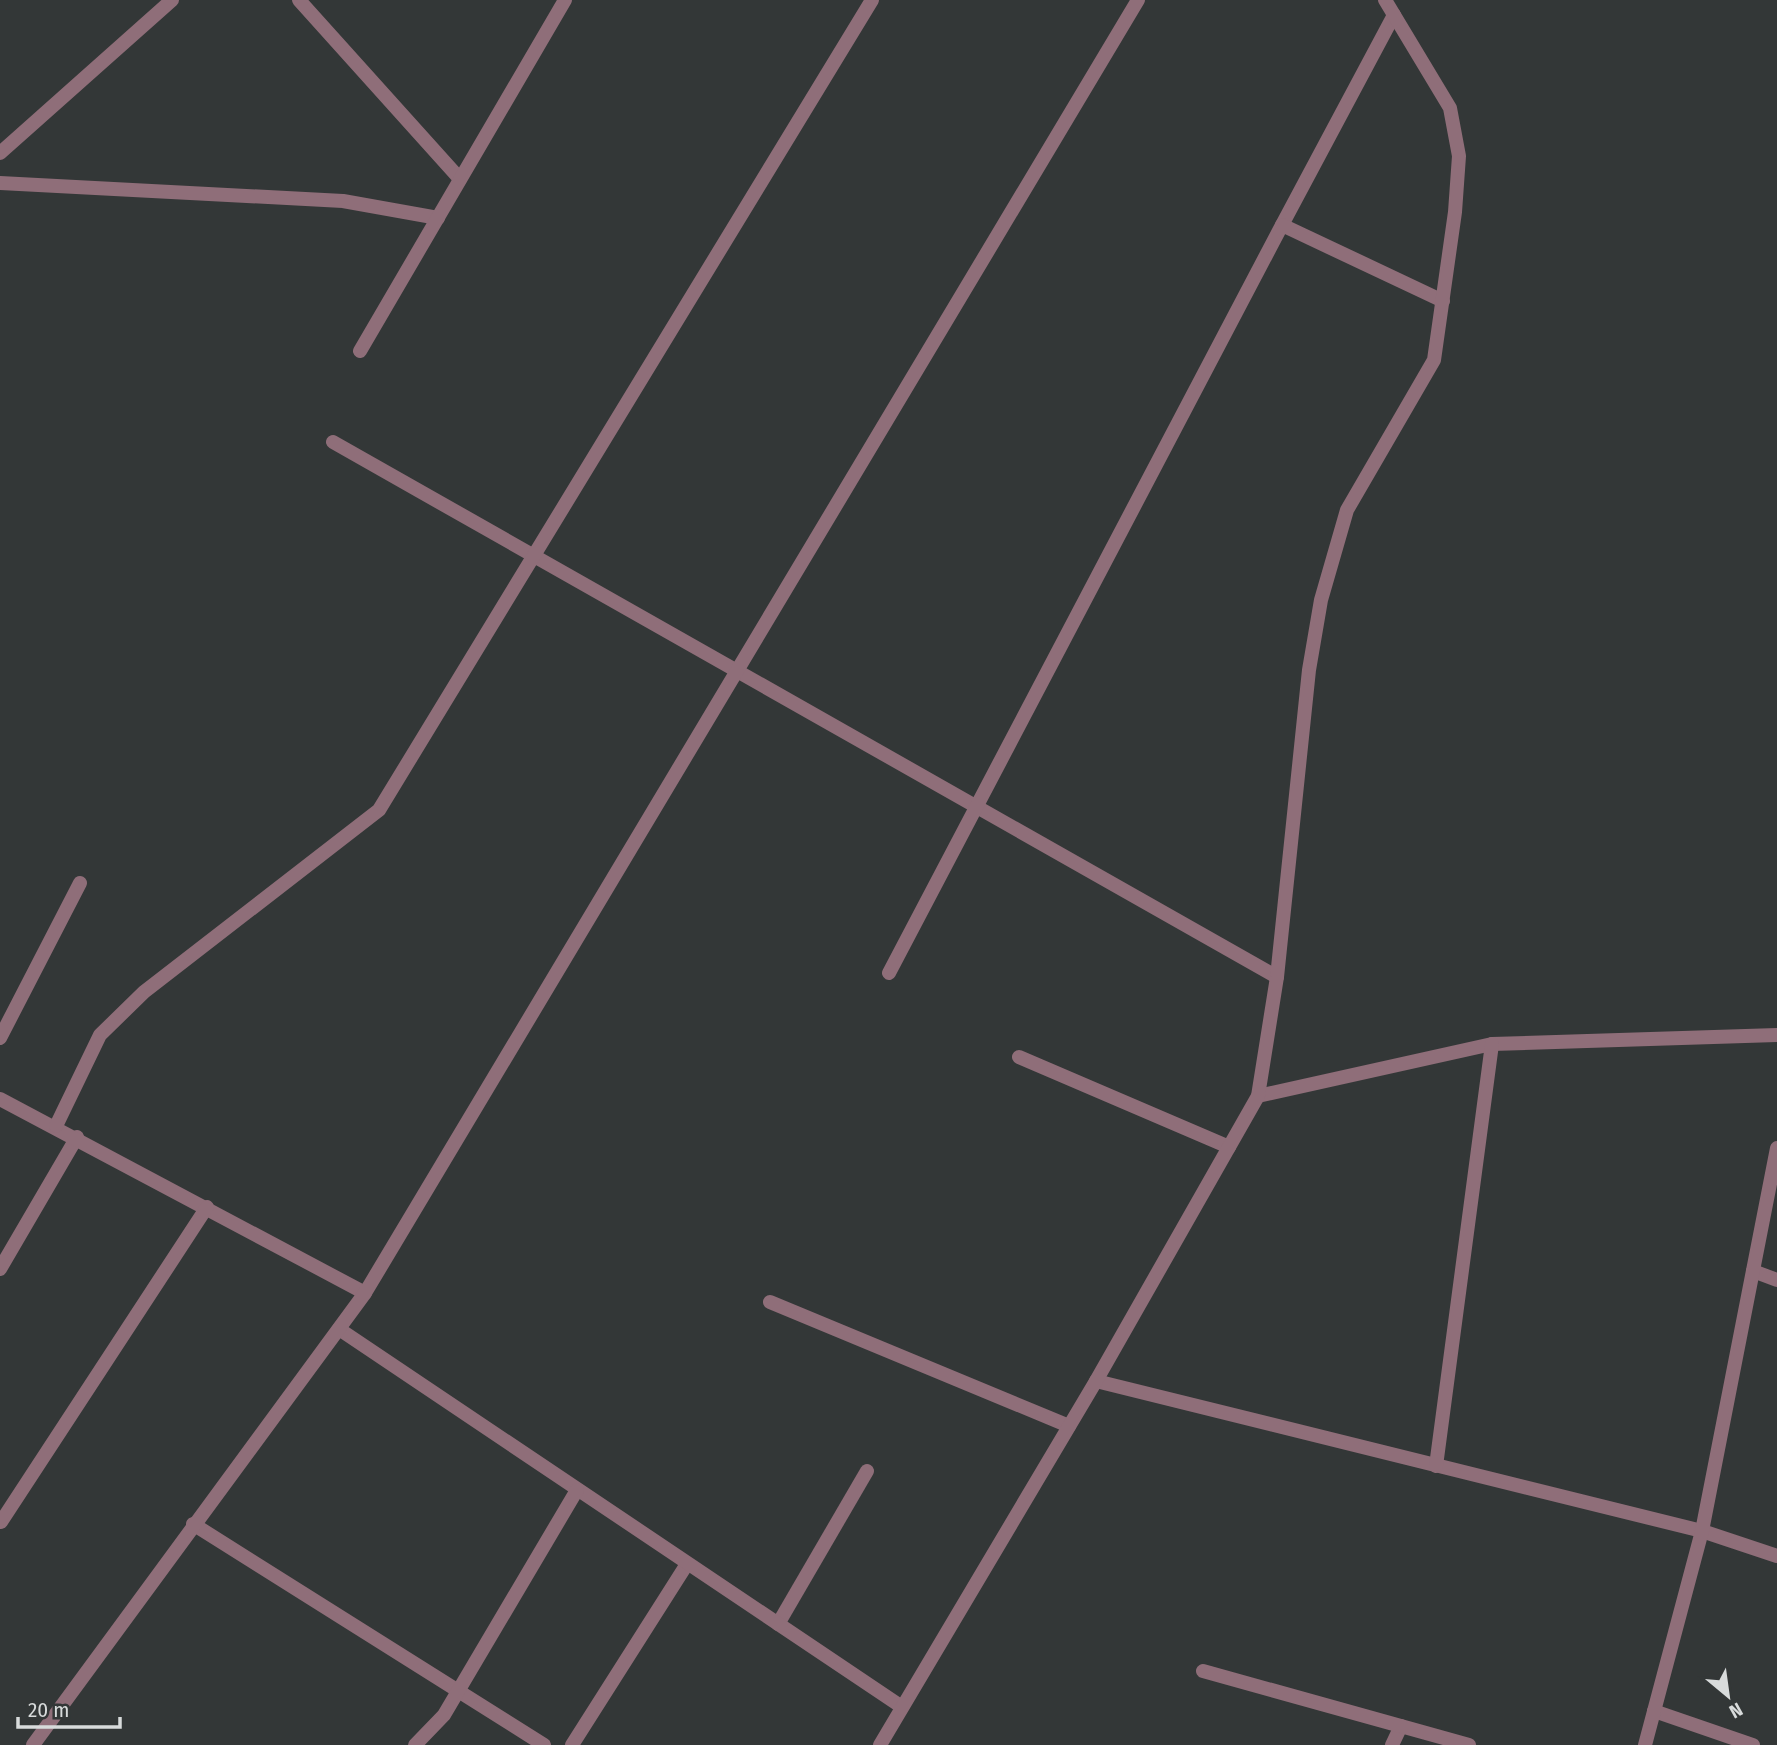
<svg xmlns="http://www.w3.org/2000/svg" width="1777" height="1745" viewBox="0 0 1777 1745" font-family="'Fira Sans Condensed',sans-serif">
  <rect width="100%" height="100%" fill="#333737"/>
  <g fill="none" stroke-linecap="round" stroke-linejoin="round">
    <g stroke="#8f6e79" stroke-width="14">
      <path d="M1282 225 1394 15"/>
      <path d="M0 1038 80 883"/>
      <path d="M0 1269 77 1137"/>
      <path d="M193 1524 544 1745"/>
      <path d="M778 1624 867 1471"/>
      <path d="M572 1745 687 1564"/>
      <path d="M1392 1745 1401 1726"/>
    </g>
    <g stroke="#8f6e79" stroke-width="14">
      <path d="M299 0 460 179"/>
      <path d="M0 153 172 0"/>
      <path d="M0 183 343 201 438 218"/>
      <path d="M360 351 565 0"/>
      <path d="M333 442 1277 977"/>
      <path d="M889 973 1282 225 1443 301"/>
      <path d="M1019 1057 1229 1147"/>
      <path d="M1258 1096 1492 1044 1777 1035"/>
      <path d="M0 1099 365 1293"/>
      <path d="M56 1126 100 1035 144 992 379 810 872 0"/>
      <path d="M1753 1271 1777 1280"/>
      <path d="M770 1302 1069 1426"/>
      <path d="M339 1329 902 1707"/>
      <path d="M1096 1381 1702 1531 1777 1556"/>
      <path d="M1436 1466 1492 1044"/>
      <path d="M1 1522 207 1207"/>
      <path d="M1203 1671 1469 1745"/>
      <path d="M1654 1711 1753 1745"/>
      <path d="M33 1745 365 1293 1138 0"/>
      <path d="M415 1745 444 1715 577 1490"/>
      <path d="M880 1745 1096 1381 1258 1096 1277 977 1309 670 1321 600 1347 510 1434 360 1455 212 1459 156 1450 108 1385 0"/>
      <path d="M1645 1745 1702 1531 1777 1148"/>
    </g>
  </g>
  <g transform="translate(1728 1696) rotate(151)" stroke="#333737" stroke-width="5" paint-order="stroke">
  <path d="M0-5L12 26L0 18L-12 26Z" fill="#d8dbdb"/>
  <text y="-10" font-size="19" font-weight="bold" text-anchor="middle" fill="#d8dbdb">N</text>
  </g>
  <path d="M18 1717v10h102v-10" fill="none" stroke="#d8dbdb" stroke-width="3.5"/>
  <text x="28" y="1717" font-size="21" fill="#d8dbdb" stroke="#333737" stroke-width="5" paint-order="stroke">20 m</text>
</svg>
